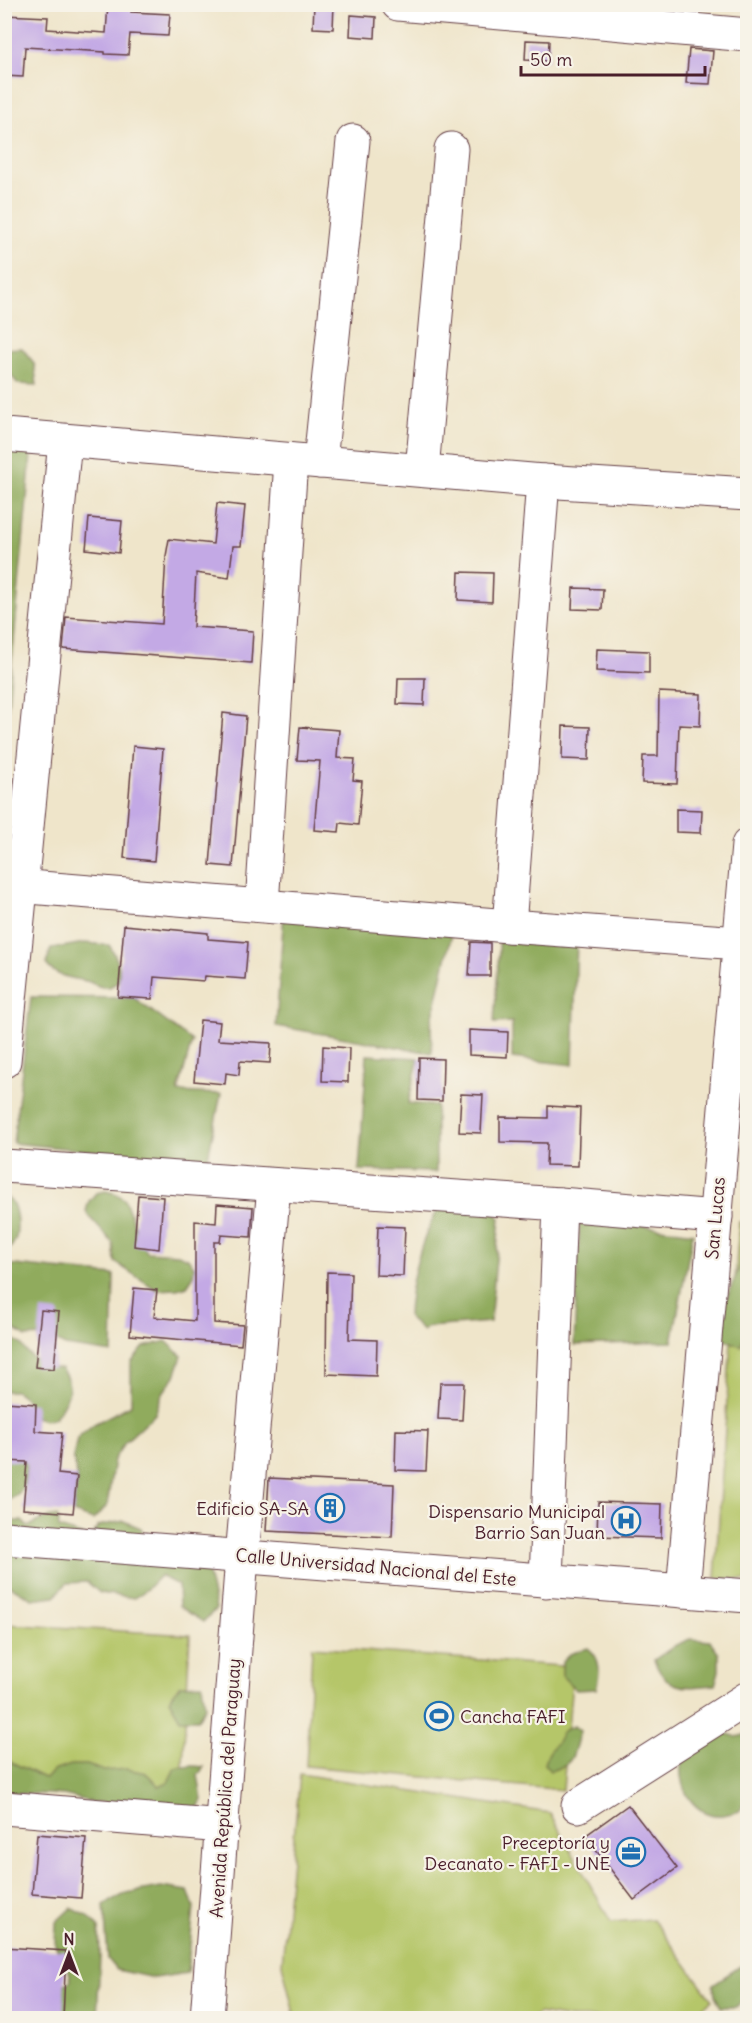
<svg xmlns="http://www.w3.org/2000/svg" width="752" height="2023" viewBox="0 0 752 2023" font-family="Delius,sans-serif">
  <rect width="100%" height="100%" fill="#f7f3e8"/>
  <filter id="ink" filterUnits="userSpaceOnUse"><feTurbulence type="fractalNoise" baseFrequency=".0167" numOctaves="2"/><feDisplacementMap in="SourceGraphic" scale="12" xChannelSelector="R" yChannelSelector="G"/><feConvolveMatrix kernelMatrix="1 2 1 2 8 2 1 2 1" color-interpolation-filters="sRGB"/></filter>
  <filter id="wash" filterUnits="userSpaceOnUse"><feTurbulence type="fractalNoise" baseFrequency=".008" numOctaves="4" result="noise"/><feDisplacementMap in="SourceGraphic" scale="24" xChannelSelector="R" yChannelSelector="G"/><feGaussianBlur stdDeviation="1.35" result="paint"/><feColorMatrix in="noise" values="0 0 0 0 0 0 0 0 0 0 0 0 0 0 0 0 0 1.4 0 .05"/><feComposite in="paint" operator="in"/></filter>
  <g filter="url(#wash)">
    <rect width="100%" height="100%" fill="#efe5ca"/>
    <g fill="#b5c669" stroke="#80724a" stroke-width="1.5">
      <path d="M739 1222 748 1223 747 1580 715 1578Z"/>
      <path d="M4 1624 190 1635 181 1800 5 1786Z"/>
      <path d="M312 1647 573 1667 563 1790 306 1766Z"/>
      <path d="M300 1774 550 1813 611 1922 653 1919 712 2000 689 2018H570L539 2013 532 2018H295L282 1964Z"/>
    </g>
    <g fill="#90ab5d" stroke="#6d6544" stroke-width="1.5">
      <path d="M22 348 34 363 37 385 18 384 6 369 5 349Z"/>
      <path d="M5 443 32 444 5 738Z"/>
      <path d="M284 911 453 929 431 1024 432 1053 276 1026Z"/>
      <path d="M500 934 577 939 573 1065 512 1058V1022L494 1023Z"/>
      <path d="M84 943 109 945C117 957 122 968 118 982 116 983 112 986 109 987 100 989 94 983 86 981 72 978 55 977 46 964L51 949Z"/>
      <path d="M31 997 134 998 192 1041 178 1092 221 1094 207 1162 13 1143Z"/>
      <path d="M367 1055 419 1058 408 1103 436 1106V1172L359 1170Z"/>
      <path d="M106 1191 117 1194 125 1200 137 1233 147 1252 178 1254 188 1258 194 1267 193 1277 187 1286 177 1289 157 1290 115 1262 113 1243 92 1220 86 1211 89 1201 96 1193Z"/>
      <path d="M5 1197C18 1201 18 1225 16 1238 14 1244 9 1250 5 1255Z"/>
      <path d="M442 1203H484L500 1218 490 1322 428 1327 423 1331 408 1318C408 1285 423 1231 442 1203Z"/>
      <path d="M580 1216 693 1233 672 1342 574 1345Z"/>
      <path d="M747 1248V1332L741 1346 722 1338 726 1300Z"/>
      <path d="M5 1264 114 1275 112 1353 65 1346 46 1336 26 1337 5 1323Z"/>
      <path d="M4 1334C10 1339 16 1340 21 1344 23 1346 25 1351 27 1352 34 1361 50 1368 61 1369 77 1388 66 1400 55 1418L45 1420 35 1417 25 1398 16 1391H5Z"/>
      <path d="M166 1341 182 1356 175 1376 162 1394 155 1414 125 1442 114 1459 107 1506 93 1520 73 1513 77 1476 73 1458 77 1438 94 1424 131 1405V1363L144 1347Z"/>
      <path d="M5 1438 26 1460C26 1480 26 1495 5 1501Z"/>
      <path d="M57 1516 59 1528 90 1538 98 1526 124 1521 141 1528 146 1539 205 1561 216 1609 203 1622 179 1606 178 1585 160 1576 146 1590 134 1598 100 1593 87 1582 67 1583 55 1596 32 1599 5 1583V1521H22L28 1527 44 1518Z"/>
      <path d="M690 1639 710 1641 719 1653V1671L715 1685C685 1688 666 1691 654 1660L676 1645Z"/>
      <path d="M588 1648C602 1659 600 1673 596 1689L576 1690 562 1676V1662L570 1654Z"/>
      <path d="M202 1684 205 1707 198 1719H180L169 1700 180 1685Z"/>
      <path d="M574 1726 580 1731C572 1755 577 1763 550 1771L544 1764C547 1751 557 1745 563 1731Z"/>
      <path d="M722 1732 737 1737 747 1734V1800L739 1811C728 1814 718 1818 707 1813 684 1804 672 1769 688 1749 695 1741 712 1737 722 1732Z"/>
      <path d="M11 1762 46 1779 53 1771 71 1765H87L104 1771 127 1769 146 1773 159 1786 168 1782 175 1768 193 1766 204 1767 198 1775 202 1800 197 1809 92 1802 64 1795 49 1794 5 1793V1763Z"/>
      <path d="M161 1887 188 1891 194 1907 187 1973 154 1978 117 1970 108 1959 104 1905 127 1893Z"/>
      <path d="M71 1908 88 1916 99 1928 100 1956 97 2018H52L56 1991 71 1980 69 1971 55 1945 56 1922Z"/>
      <path d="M747 1962V1996L736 2007H721L715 1995 713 1984Z"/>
    </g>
    <g id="blocks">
      <g fill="#c3a9e5">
        <path d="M108 4H132L131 12 170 14 168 36 130 34 128 55 105 54V52L25 47 23 77 4 76V15L48 17 47 29 106 33Z"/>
        <path d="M314 4H334L333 29 313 28Z"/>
        <path d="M351 15 376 17 375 38 350 36Z"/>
        <path d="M526 40 549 41 548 61 525 60Z"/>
        <path d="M689 49 713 51 710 84 686 83Z"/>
        <path d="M217 503 245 506 241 546H233L229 578 196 573 193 627 253 631 251 663 63 649 66 617 162 624 166 556 169 539 213 544Z"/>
        <path d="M89 518 122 521 119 553 86 549Z"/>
        <path d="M459 572 493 573 492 602 458 600Z"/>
        <path d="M573 588 603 589 602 610 572 609Z"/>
        <path d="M597 649 649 651V673L596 671Z"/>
        <path d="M398 678H425L424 705 397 704Z"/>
        <path d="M659 692 701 694 700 726 679 725 677 784 642 783 643 756H658Z"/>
        <path d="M223 713 246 716 233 867 210 865Z"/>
        <path d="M563 726 590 727 589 760 562 759Z"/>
        <path d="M300 727 339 730 337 758 355 759 353 780 362 781 358 825 340 823 339 832 314 830 320 761 297 760Z"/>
        <path d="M133 746 163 749 154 861 124 858Z"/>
        <path d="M676 809 702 810 701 833 676 832Z"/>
        <path d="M124 925 208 933V939L248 942 245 979 205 976 204 981 154 977 152 999 118 997Z"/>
        <path d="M471 942 490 943V976H469Z"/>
        <path d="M200 1020 220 1022 218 1040 271 1043 270 1063 240 1061 239 1075 226 1073 225 1084 194 1081Z"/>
        <path d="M469 1030 508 1032 507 1057 469 1055Z"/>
        <path d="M323 1046 349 1048 348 1082 322 1081Z"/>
        <path d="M419 1058 443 1059 442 1101 418 1100Z"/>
        <path d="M461 1094 483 1095 481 1133 459 1132Z"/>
        <path d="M548 1106 580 1108 578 1166 546 1165 547 1143 500 1142V1117L548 1118Z"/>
        <path d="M138 1195 163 1197 159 1249 134 1246Z"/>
        <path d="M217 1204 253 1207 251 1237 221 1235 220 1242H214V1323L243 1325 241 1345 130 1335 134 1288 157 1290 154 1317 195 1321V1221L216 1223Z"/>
        <path d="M378 1226 405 1227 403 1276 376 1275Z"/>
        <path d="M327 1272 351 1273 349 1339 377 1340 376 1376 326 1374Z"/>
        <path d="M41 1310 59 1312 54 1369 35 1367Z"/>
        <path d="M440 1383H464L462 1420 438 1419Z"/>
        <path d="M4 1402 36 1404 35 1431 62 1433 58 1474 77 1476 73 1513 23 1509 27 1462 4 1461Z"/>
        <path d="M396 1430 428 1431 426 1471 395 1470Z"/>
        <path d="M269 1478 394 1484 392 1537 266 1531Z"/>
        <path d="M598 1502 662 1504 661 1538 597 1536Z"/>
        <path d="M628 1805 677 1868 634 1900 585 1836Z"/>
        <path d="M37 1834 86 1838 81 1898 32 1894Z"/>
        <path d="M4 1947 66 1951 63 2019H4Z"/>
      </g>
    </g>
  </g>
  <g filter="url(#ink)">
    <use href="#blocks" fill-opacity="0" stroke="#633d43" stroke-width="1.5"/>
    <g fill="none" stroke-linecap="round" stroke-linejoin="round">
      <g stroke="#633d43" stroke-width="35">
        <g id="minor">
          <path d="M398 4 748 35"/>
          <path d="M4 435 543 481 748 494"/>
          <path d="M320 462 353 141"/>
          <path d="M422 470 451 149"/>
          <path d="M4 885 509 926 739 943"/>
          <path d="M262 905 291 460"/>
          <path d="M509 926 543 481"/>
          <path d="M4 1061 65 441"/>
          <path d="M4 1166 560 1204 716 1217"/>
          <path d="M4 1538 748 1596"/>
          <path d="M546 1581 560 1204"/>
          <path d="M683 1591 748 845"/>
          <path d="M578 1806 748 1698"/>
          <path d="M4 1808 223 1826"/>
          <path d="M207 2018 242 1557 274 1185"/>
        </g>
      </g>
      <use href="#minor" stroke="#fff" stroke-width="33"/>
    </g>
  </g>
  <defs>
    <g id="building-ring" transform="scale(1.5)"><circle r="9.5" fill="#f7f3e8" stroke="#1f6fb2" stroke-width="1.5"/><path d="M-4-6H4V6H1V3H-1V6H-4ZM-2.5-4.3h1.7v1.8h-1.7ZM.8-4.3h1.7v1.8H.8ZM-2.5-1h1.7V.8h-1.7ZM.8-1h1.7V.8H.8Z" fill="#1f6fb2"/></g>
    <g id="hospital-ring" transform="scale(1.5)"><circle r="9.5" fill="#f7f3e8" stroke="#1f6fb2" stroke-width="1.5"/><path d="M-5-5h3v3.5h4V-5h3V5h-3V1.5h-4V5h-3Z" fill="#1f6fb2"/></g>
    <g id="stadium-ring" transform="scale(1.5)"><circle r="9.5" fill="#f7f3e8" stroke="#1f6fb2" stroke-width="1.5"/><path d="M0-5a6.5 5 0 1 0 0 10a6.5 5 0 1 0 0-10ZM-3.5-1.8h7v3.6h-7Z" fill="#1f6fb2"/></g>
    <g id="office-ring" transform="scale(1.5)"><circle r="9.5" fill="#f7f3e8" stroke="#1f6fb2" stroke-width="1.5"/><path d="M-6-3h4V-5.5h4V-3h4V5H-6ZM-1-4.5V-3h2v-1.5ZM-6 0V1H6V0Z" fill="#1f6fb2"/></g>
  </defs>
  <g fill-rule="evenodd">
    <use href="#building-ring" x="330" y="1508"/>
    <use href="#hospital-ring" x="626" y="1521"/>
    <use href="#stadium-ring" x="439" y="1716"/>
    <use href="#office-ring" x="631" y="1852"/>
  </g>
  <g text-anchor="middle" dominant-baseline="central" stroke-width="4.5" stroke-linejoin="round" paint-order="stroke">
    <g font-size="18" fill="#4a1f2b" stroke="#f7f3e8">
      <text transform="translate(715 1218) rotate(-85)">San Lucas</text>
      <text transform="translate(376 1567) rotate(5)">Calle Universidad Nacional del Este</text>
      <text transform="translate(225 1788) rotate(-86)">Avenida República del Paraguay</text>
    </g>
    <g font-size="18" fill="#4a1f2b" stroke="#f7f3e8" text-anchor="end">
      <text x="309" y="1508">Edificio SA-SA</text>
      <text x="605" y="1511">Dispensario Municipal<tspan x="605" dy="21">Barrio San Juan</tspan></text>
      <text x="460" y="1716" text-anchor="start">Cancha FAFI</text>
      <text x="610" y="1842">Preceptoría y<tspan x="610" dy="21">Decanato - FAFI - UNE</tspan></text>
    </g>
  </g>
  <rect width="752" height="2023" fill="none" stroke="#f7f3e8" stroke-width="24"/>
  <g transform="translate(69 1954)" stroke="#f7f3e8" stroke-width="4.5" paint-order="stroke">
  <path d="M0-4.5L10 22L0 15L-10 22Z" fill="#4a1f2b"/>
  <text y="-9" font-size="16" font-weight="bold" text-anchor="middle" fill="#4a1f2b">N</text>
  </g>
  <path d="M521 66v9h184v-9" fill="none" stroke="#4a1f2b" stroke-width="3"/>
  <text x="530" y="66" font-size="18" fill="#4a1f2b" stroke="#f7f3e8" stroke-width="4.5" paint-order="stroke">50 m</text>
</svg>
